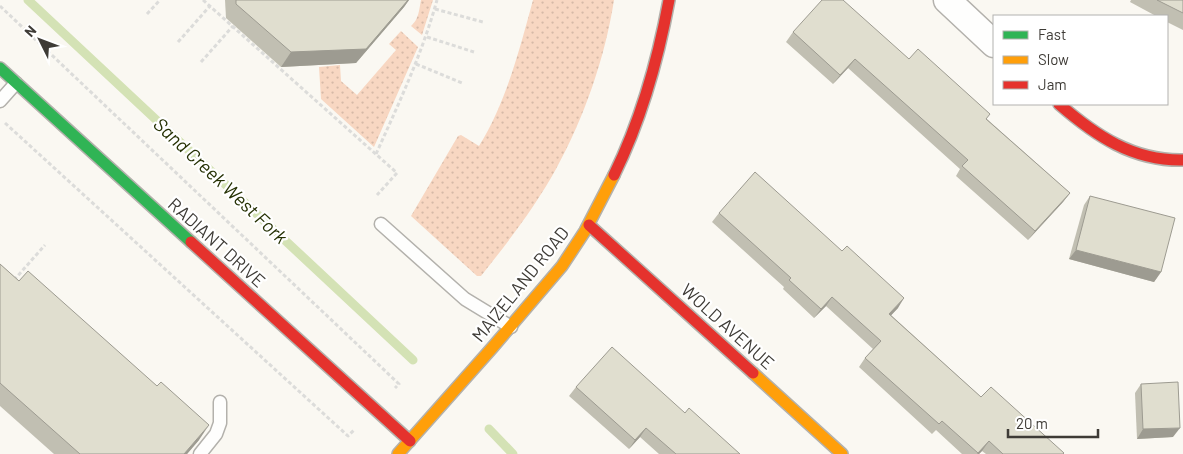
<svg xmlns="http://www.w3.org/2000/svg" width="1183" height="454" viewBox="0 0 1183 454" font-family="Barlow,sans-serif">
  <defs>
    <pattern id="grass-dots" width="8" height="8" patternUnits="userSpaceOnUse" patternTransform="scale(1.25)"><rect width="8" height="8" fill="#f8d7c2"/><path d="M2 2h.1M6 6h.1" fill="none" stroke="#d6b9a7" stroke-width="1.8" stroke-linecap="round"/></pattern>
  </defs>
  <rect width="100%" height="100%" fill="#faf8f2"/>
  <g fill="url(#grass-dots)">
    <path d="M421 0H433L422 35 411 26C419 19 419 10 421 0Z"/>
    <path d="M533 0H614C605 58 584 118 556 169 535 207 508 242 481 276H477L411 216 458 136 461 135 479 146C506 103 520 48 533 0Z"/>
    <path d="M401 31 418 47 374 147 321 99 319 67 340 65 341 81 357 95 396 50 389 44Z"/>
  </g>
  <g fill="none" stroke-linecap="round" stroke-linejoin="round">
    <g stroke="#d4e2b5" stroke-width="9">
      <path d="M28 0 413 360"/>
      <path d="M489 429 513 454"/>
    </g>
    <g stroke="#b3b1ac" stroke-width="15">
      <g id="lane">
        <path d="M0 101 16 83"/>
        <path d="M381 224 465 299 511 327"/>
        <path d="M200 454 216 434 220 423V402"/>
      </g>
    </g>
    <g stroke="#b3b1ac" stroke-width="29">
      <path id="street" d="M947 0 994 44"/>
    </g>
    <g stroke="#b3b1ac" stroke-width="14">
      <path id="fast" d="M0 68 191 242"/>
    </g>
    <g stroke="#b3b1ac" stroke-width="14">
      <g id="slow">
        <path d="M753 373 842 454"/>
        <path d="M398 454 492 348 562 266 585 231 614 175"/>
      </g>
    </g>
    <g stroke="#b3b1ac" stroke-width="14">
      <g id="jam">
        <path d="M1059 104C1096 136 1133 161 1183 160"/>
        <path d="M614 175C641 120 658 60 669 0"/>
        <path d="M589 225 753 373"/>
        <path d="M191 242 410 441"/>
      </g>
    </g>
    <g stroke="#dcdcda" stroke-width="3" stroke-dasharray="4 2.5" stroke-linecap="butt">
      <path d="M203 0 397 173 377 195"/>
      <path d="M0 6 399 384 395 388"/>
      <path d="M435 9 483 22"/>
      <path d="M147 14 160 0"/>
      <path d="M427 37 474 52"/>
      <path d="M178 42 210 6"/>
      <path d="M201 62 233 26"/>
      <path d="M416 64 462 83"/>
      <path d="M5 123 348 436 354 430"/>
      <path d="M376 154C399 103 422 54 437 0"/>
      <path d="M14 280 45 245"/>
    </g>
    <use href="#lane" stroke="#fefefd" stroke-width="12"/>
    <use href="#street" stroke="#fefefd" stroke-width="26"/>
    <use href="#fast" stroke="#30b455" stroke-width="11"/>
    <use href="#slow" stroke="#ff9f0a" stroke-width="11"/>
    <use href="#jam" stroke="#e5322d" stroke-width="11"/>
  </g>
  <g fill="#c1bfb2">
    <path d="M225 0H409L404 7 356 63 281 67 226 18Z"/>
    <path d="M1131 0H1183V30L1167 22V16H1156L1130 2Z"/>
    <path d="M793 32 909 59 987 119 1070 193 1063 202 1028 240 956 176 960 169 848 68 833 84 786 42Z"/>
    <path d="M1090 196 1161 272 1154 282 1069 259 1084 205Z"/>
    <path d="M719 213 898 308 891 315 981 397 1063 454H986L982 451 979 454H962L936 430 932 434 859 367 865 358 873 349 826 306 814 318 783 289 784 287 712 222Z"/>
    <path d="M0 264 199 440 187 454H54L0 406Z"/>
    <path d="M1141 384 1173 437 1137 439 1135 393Z"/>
    <path d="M576 387 685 413 740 454H659L640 437 629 449 569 396Z"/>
  </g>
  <g fill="#9d9b91">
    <path d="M408 0H409L404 7 356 63 281 67 291 52Z"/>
    <path d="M855 59 848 68 833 84 840 75Z"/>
    <path d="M1070 193 1063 202 1028 240 1035 231Z"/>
    <path d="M1076 250 1161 272 1154 282 1069 259Z"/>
    <path d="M832 297 826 306 814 318 821 309Z"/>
    <path d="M904 298 898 308 883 324 889 314Z"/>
    <path d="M209 425 199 440 187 454H184Z"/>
    <path d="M646 428 640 437 629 449 635 440Z"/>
    <path d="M1180 428 1173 437 1137 439 1143 429Z"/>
    <path d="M989 441 982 451 979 454H977Z"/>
  </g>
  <g fill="#e0decf" stroke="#9d9b91">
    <path d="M236 0H408L366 49 291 52 236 4Z"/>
    <path d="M822 0H843L909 59 918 49 990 114 986 119 1070 193 1035 231 962 166 968 160 855 59 840 75 793 32Z"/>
    <path d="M1157 0H1183V13Z"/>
    <path d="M755 172 842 251 847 246 904 298 889 314 981 397 991 387 1064 453 1063 454H1003L989 441 978 453 942 421 939 424 865 358 881 341 832 297 821 309 789 280 791 278 719 213Z"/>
    <path d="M1090 196 1175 218 1161 272 1076 250Z"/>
    <path d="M0 264 19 281 28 271 157 386 161 382 209 425 184 454H80L0 383Z"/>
    <path d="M612 347 685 413 689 408 740 454H676L646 428 635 440 576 387Z"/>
    <path d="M1178 382 1180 428 1143 429 1141 384Z"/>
  </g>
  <g text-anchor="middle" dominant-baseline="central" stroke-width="4.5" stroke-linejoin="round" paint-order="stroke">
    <g font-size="18" fill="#3e3b36" stroke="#fff">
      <text transform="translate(217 242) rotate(42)">RADIANT DRIVE</text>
      <text transform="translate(520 284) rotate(-51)">MAIZELAND ROAD</text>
      <text transform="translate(728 326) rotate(42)">WOLD AVENUE</text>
    </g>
    <g font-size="19" font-style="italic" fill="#263204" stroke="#fff">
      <text transform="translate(221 180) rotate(43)">Sand Creek West Fork</text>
    </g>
  </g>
  <rect x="993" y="15" width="175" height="90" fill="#ffffff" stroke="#b2b1af"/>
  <rect x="1003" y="31" width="25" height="8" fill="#30b455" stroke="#b2b1af"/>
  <text x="1038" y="40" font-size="15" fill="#3e3b36">Fast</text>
  <rect x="1003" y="56" width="25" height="8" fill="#ff9f0a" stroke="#b2b1af"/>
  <text x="1038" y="65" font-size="15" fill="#3e3b36">Slow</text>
  <rect x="1003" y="81" width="25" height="8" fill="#e5322d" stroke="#b2b1af"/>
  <text x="1038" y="90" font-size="15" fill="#3e3b36">Jam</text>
  <g transform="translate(40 40) rotate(312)" stroke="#ffffff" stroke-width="4" paint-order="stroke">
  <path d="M0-4L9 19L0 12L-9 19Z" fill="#3e3b36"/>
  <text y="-8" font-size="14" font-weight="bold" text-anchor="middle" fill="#3e3b36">N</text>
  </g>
  <path d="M1008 429v8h90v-8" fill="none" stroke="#3e3b36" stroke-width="2.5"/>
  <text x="1016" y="429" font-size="15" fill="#3e3b36" stroke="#ffffff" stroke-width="4" paint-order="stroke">20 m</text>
</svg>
